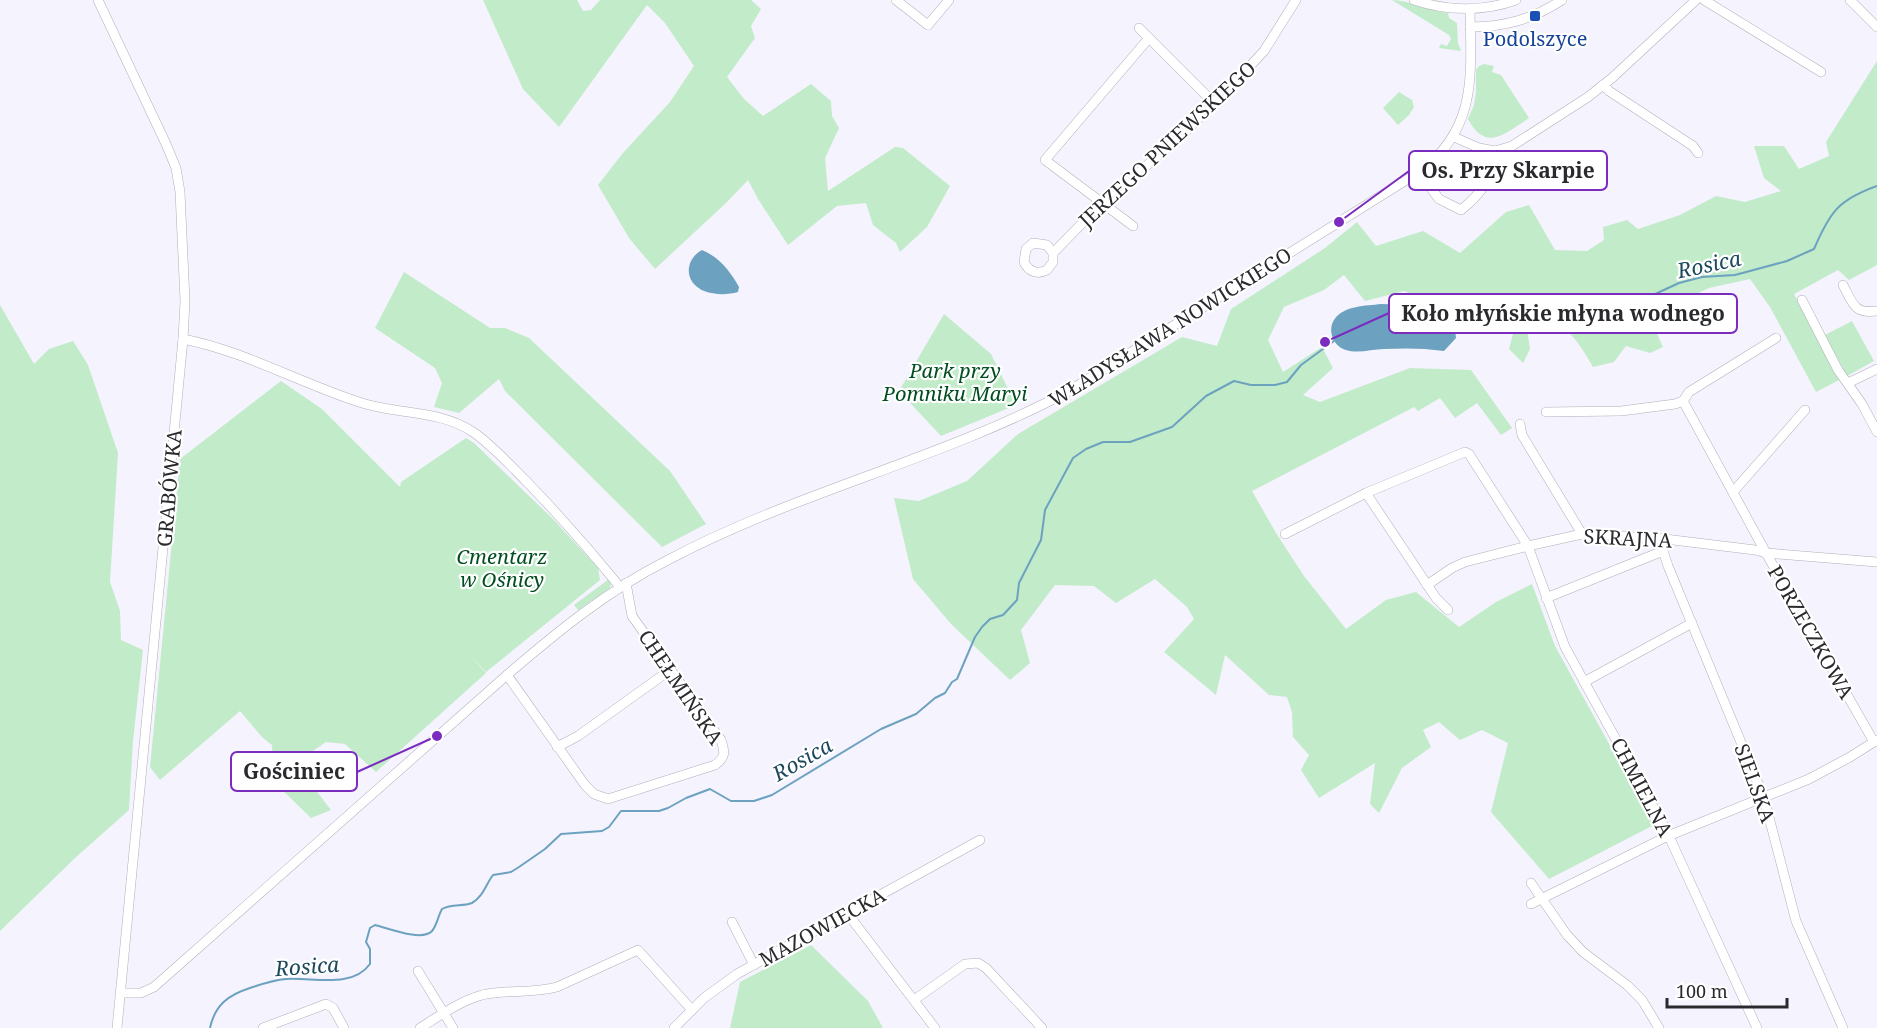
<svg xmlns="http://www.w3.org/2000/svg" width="1877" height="1028" viewBox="0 0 1877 1028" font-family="'Noto Serif',serif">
  <rect width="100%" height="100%" fill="#f5f3fe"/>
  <g fill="#c2ebc9">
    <path d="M483 0H577L583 11 591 10 600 0H751L761 9 751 26 755 38 727 77 744 99 763 116 811 84 831 101 832 116 839 128 825 158 828 191 895 147 903 148 950 186 927 227 900 252 896 243 873 225 866 203 837 206 788 245 758 199 748 180 726 203 655 269 629 238 598 185 623 153 670 102 694 66 665 23 647 5 559 127 523 89Z"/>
    <path d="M1392 0C1409 0 1429 11 1448 13L1449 18 1457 23 1458 43 1461 51 1439 48 1441 44 1447 46 1451 39 1449 35Z"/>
    <path d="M1877 61V265L1849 280 1838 270 1794 294 1839 380 1816 392 1770 307 1750 279 1709 288 1649 316 1663 347 1650 353 1626 346 1614 362 1593 367C1577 339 1565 321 1532 314L1526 323 1530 349 1523 363 1509 349 1517 319 1472 322 1453 310 1404 291 1365 301 1344 275 1324 290 1284 307 1268 340 1283 372 1322 347 1333 368 1303 395 1320 402 1410 368 1471 370 1512 428 1501 435 1477 403 1455 418 1440 398 1418 411 1414 407 1252 491 1276 533 1304 576 1346 629 1386 600 1416 592 1459 627 1496 602 1532 584 1555 646 1654 825 1549 879 1491 812 1508 743 1482 730 1460 740 1439 722 1423 730 1431 747 1402 768 1379 813 1370 804 1375 763 1319 798 1301 770 1309 755 1293 737 1292 712 1287 697 1269 695 1225 655 1216 695 1164 652 1194 619 1187 607 1155 579 1116 603 1094 586 1055 585 1021 630 1030 663 1010 680 951 624 913 579 894 498 919 501 967 481 1018 434 1182 337 1217 346 1231 309 1325 248 1357 222 1376 246 1423 231 1460 253 1506 212 1529 205 1555 250 1587 251 1604 240 1603 227 1627 220 1638 229 1680 215 1716 196 1745 202 1781 191 1764 178 1754 146H1784L1799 169 1829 156 1826 142Z"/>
    <path d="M1484 64 1494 66 1492 72 1501 75 1529 118C1506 133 1486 153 1468 119L1474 105 1476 92V70L1479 66Z"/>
    <path d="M1399 92 1412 100 1414 107 1409 115 1398 125 1383 108Z"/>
    <path d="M404 272 490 328H505L529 338 670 471 706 524 662 547 505 391 499 379 459 413 434 407 442 383 435 368 375 328Z"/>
    <path d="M0 305 34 364 49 349 73 341 88 365 118 453 110 582 120 611 121 640 143 650 133 741 129 810 75 858 0 931Z"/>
    <path d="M944 314 991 354 1016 405 941 436 899 391Z"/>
    <path d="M1852 321 1874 361 1847 376 1825 335Z"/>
    <path d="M281 381 322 409 400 487 401 482 466 438 474 443 553 519 598 568 600 580 486 672 469 654 486 673 376 772 345 744 326 742 295 763 331 810 311 818 274 782 272 745 262 737 240 711 160 780 150 767 180 459Z"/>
    <path d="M609 579 611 583 610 588 578 610 574 605Z"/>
    <path d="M811 945 868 1001 883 1028H730L740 982Z"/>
  </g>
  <g fill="#6ca2bf">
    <path d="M702 250C719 257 730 271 739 287L738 292C727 295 715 295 704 291 684 283 684 260 702 250Z"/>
    <path d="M1381 304 1411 305C1421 320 1434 334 1449 318L1479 320 1486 322 1488 325 1485 328 1456 327 1455 330 1456 338 1444 351C1424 348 1404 348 1384 349 1372 349 1358 354 1346 350 1334 347 1327 331 1334 320 1344 305 1366 306 1381 304Z"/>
  </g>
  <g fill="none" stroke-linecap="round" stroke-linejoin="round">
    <g stroke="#6ca2bf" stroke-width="2">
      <path d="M1488 325 1532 313 1559 310 1574 314 1599 315 1610 321 1631 312 1653 295 1679 283 1702 277 1735 275 1787 261 1814 249C1830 212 1838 200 1877 186"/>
      <path d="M210 1028C215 1005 228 995 250 988 262 984 273 980 286 979 313 977 352 989 370 964V949L366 942 370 928 375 925C388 928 422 942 432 931 437 925 438 916 442 909 452 903 462 907 472 903 483 897 486 884 493 875L511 872 519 867 545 849 561 834 602 831 609 827 621 811H659L668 808 686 798 710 789 731 801H754L772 795 881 729 916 714 935 698 945 693 952 682 957 679 975 637 982 627 990 619 1003 615 1017 600 1019 583 1041 540 1045 510 1073 458 1086 449 1103 442H1130L1172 427 1206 396 1234 381 1251 385H1275L1287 382 1301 365 1334 341"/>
    </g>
    <g stroke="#b0afb9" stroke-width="10">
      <g id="minor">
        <path d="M98 0 166 144 176 168 180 192 185 301 183 339 117 1028"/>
        <path d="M896 0 928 25 949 0"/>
        <path d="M1414 0C1446 11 1483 12 1516 0"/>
        <path d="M1704 0 1821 72"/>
        <path d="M1850 0 1877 27"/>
        <path d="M1470 27C1505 27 1533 19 1562 0"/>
        <path d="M1139 28 1214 103"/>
        <path d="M1603 85 1609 91 1693 146 1698 153"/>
        <path d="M1495 151 1512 146 1588 97 1612 78 1696 0"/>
        <path d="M1419 172 1439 199 1461 210C1480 195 1495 176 1495 151L1479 148 1454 137"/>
        <path d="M1133 226 1045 160 1149 38"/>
        <path d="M1053 253 1047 245 1033 243 1026 249 1024 262C1029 272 1037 275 1047 270L1053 262V253L1098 207 1178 139 1235 82 1264 51 1296 0"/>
        <path d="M1843 285C1853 304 1854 314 1877 311"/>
        <path d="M1802 300 1838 370 1862 404 1877 432"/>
        <path d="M183 339C244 351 300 383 359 402 396 415 439 409 473 432 492 445 509 464 526 481 559 515 590 550 620 587"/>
        <path d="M1848 383 1877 369"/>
        <path d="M1683 401 1689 392 1776 338"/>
        <path d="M1546 412 1621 411 1675 404 1683 401 1766 553 1874 742"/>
        <path d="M1520 424 1522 435 1582 534"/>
        <path d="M1733 492 1805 410"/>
        <path d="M1366 493 1436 598 1448 610"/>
        <path d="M1285 534 1366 493 1465 452 1469 454 1528 546 1582 534H1591L1665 539 1755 550 1766 553 1877 562"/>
        <path d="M1665 539 1663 551 1668 566 1764 798 1796 921 1843 1028"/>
        <path d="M1427 585 1452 568 1465 562 1528 546 1565 647 1667 832 1757 1028"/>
        <path d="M1546 598 1663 551"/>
        <path d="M507 675 585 785 594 794 608 799 715 765C726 757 725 752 721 740L632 616 626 583"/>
        <path d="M1584 682 1692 623"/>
        <path d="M557 747 578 736 670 670"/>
        <path d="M1531 883 1567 935 1583 952 1627 985 1642 1000 1659 1028"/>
        <path d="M1531 904 1668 836 1809 779 1850 757 1877 740"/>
        <path d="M847 913 935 1028"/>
        <path d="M732 922 754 965"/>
        <path d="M418 971 453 1028"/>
        <path d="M121 993H141L154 987 507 675C557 632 607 591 666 561 795 492 940 460 1069 391L1419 172C1478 129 1471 74 1470 9"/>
        <path d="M914 1000 965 964 978 963 986 968 1042 1028"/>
        <path d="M263 1028 326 1004 333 1008 344 1028"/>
        <path d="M420 1028C439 1016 460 1001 482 995 507 989 531 994 557 987L638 950 692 1010"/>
        <path d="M674 1028 704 998 737 974 980 840"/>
      </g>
    </g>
    <use href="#minor" stroke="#fff" stroke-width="9"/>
  </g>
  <rect fill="#1a4fb4" stroke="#fff" stroke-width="2" x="1529" y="10" width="12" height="12" rx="3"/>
  <g text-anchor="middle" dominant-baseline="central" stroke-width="4.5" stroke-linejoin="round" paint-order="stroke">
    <g font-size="20" fill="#164399" stroke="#fff">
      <text x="1535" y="38">Podolszyce</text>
    </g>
    <g font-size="20" fill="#2a292d" stroke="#fff">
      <text transform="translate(1167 144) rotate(-43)">JERZEGO PNIEWSKIEGO</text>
      <text transform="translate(1170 327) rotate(-32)">WŁADYSŁAWA NOWICKIEGO</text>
      <text transform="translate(169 488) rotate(-85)">GRABÓWKA</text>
      <text transform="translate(1628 538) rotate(3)">SKRAJNA</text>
      <text transform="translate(1811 632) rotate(60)">PORZECZKOWA</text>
      <text transform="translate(681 687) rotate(56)">CHEŁMIŃSKA</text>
      <text transform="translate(1755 783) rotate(70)">SIELSKA</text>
      <text transform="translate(1642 787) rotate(62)">CHMIELNA</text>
      <text transform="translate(822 927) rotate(-29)">MAZOWIECKA</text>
    </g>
    <g font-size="20" font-style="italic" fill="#004d1f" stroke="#fff">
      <text x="955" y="370">Park przy<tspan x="955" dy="23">Pomniku Maryi</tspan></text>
      <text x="502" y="556">Cmentarz<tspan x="502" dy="23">w Ośnicy</tspan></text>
    </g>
    <g font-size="21" font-style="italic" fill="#1c495e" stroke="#fff">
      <text transform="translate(1709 264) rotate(-12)">Rosica</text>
      <text transform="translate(802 759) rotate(-30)">Rosica</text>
      <text transform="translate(307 966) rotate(-4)">Rosica</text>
    </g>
  </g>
  <path fill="none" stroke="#7b2cbf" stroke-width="2" d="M1339 222L1409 171M1325 342L1389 313M437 736L357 772"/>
  <g fill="#7b2cbf" stroke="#fff" stroke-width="2">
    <circle cx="1339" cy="222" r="6"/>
    <circle cx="1325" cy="342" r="6"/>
    <circle cx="437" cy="736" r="6"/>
  </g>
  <g fill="#fff" stroke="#7b2cbf" stroke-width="2">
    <rect x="1409" y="151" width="198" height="39" rx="6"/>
    <rect x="1389" y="294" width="348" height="39" rx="6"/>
    <rect x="231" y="752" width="126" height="39" rx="6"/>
  </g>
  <g font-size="21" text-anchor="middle" font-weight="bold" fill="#2a292d">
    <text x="1508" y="178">Os. Przy Skarpie</text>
    <text x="1563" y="321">Koło młyńskie młyna wodnego</text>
    <text x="294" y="779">Gościniec</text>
  </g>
  <path d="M1667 998v9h120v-9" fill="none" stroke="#2a292d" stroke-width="3"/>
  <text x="1676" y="998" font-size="18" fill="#2a292d" stroke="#ffffff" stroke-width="4.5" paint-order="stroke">100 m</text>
</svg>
